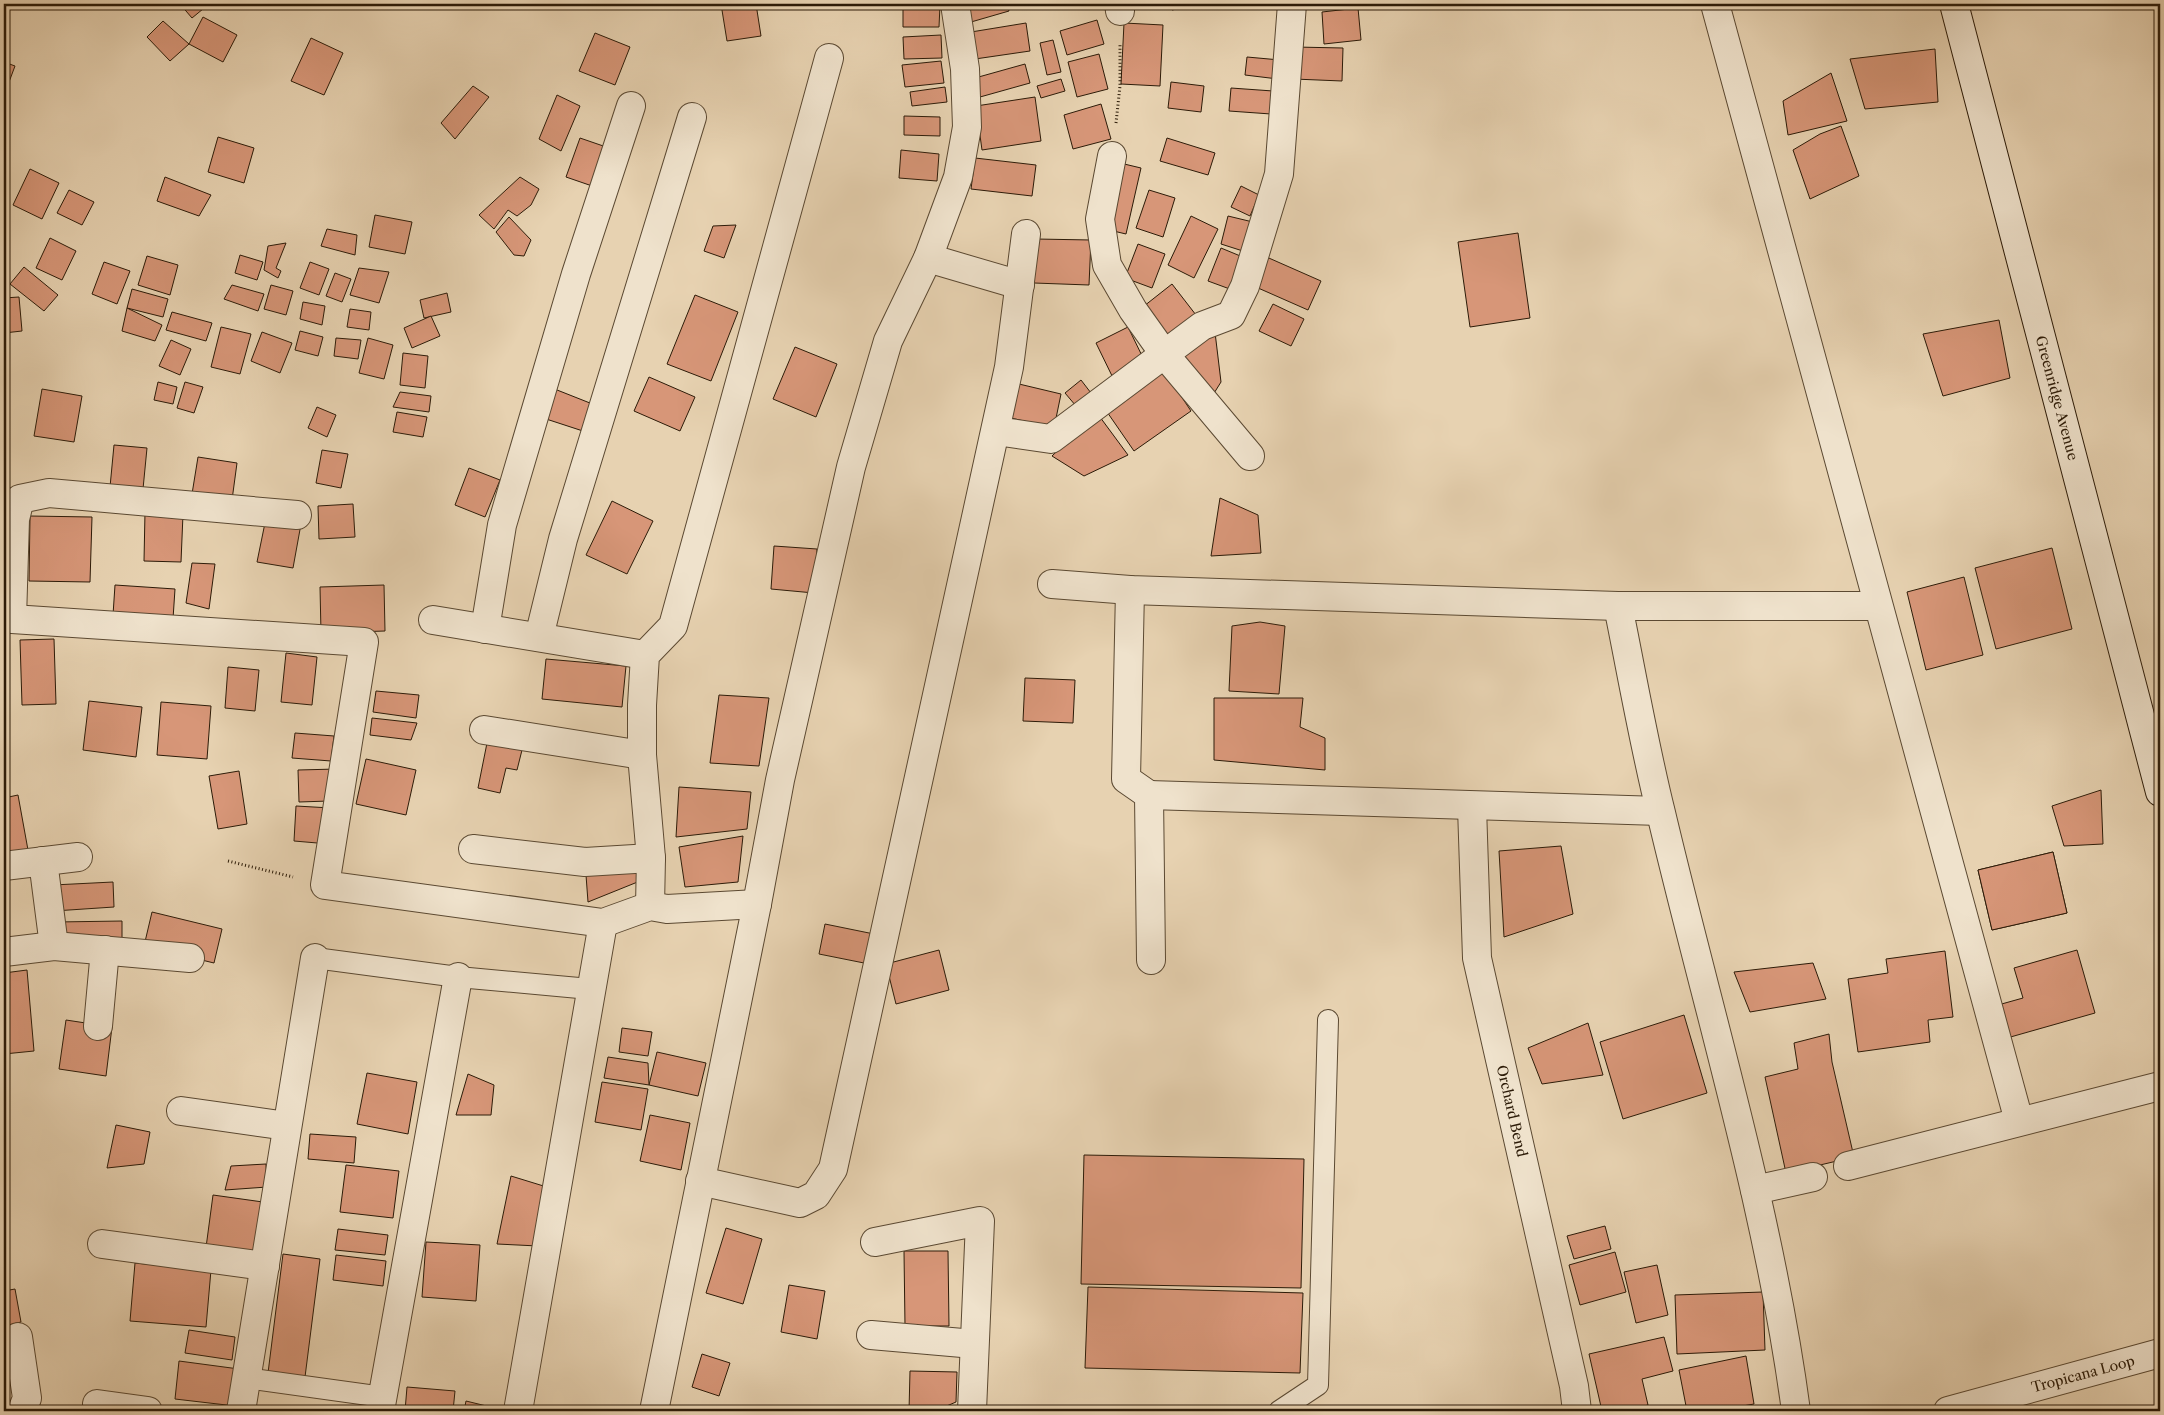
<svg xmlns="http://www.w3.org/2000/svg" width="2164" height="1415" viewBox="0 0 2164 1415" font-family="'Libre Caslon Text',serif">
  <rect width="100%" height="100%" fill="#e7d2b1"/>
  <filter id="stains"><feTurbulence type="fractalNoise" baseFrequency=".004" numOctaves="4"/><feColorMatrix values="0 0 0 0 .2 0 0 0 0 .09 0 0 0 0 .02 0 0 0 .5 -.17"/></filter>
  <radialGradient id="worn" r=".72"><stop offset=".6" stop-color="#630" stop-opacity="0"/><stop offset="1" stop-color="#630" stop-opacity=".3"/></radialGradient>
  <g fill="#d79678" stroke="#2c1b08">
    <path d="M180 4H209L192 18Z"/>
    <path d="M721 4H756L761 36 727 41Z"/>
    <path d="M966 4H1007L1009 11 971 22Z"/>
    <path d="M1171 4H1201L1172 10Z"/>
    <path d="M1315 4H1350L1351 6 1315 9Z"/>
    <path d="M903 5H940L939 27H903Z"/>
    <path d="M1358 8 1361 40 1324 44 1322 12Z"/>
    <path d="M203 17 237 35 223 62 189 44Z"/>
    <path d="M1097 20 1104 44 1067 55 1060 31Z"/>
    <path d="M163 21 189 44 170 61 147 37Z"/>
    <path d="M1026 23 1030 51 975 59 971 32Z"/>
    <path d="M1124 23 1163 25 1160 86 1121 84Z"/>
    <path d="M595 33 630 47 615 85 579 71Z"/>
    <path d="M941 35 942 58 904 59 903 37Z"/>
    <path d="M311 38 343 53 324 95 291 81Z"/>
    <path d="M1053 40 1061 72 1047 75 1040 43Z"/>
    <path d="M1295 47 1343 48 1342 81 1294 79Z"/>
    <path d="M1935 49 1938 102 1865 109 1850 59Z"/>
    <path d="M1099 54 1108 89 1077 97 1068 62Z"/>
    <path d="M1247 57 1280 60 1278 79 1245 75Z"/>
    <path d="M941 61 944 83 905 87 902 65Z"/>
    <path d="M4 62 15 66 9 82 4 81Z"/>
    <path d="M1025 64 1030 83 980 97 975 78Z"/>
    <path d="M1831 73 1847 121 1788 135 1783 101Z"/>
    <path d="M1061 79 1065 91 1041 98 1037 86Z"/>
    <path d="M1171 82 1204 86 1201 112 1168 108Z"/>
    <path d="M473 86 489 97 455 139 441 123Z"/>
    <path d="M945 87 947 102 912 106 910 92Z"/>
    <path d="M1231 88 1287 92 1285 115 1229 111Z"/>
    <path d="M557 95 580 106 561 151 539 139Z"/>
    <path d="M1035 97 1041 141 982 150 976 106Z"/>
    <path d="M1101 104 1111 139 1073 149 1064 115Z"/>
    <path d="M904 116 940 117V136L904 135Z"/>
    <path d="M1841 126 1859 176 1810 199 1793 150 1820 134Z"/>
    <path d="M218 137 254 148 244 183 208 172Z"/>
    <path d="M580 138 612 149 598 188 566 177Z"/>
    <path d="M1167 138 1215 153 1208 175 1160 161Z"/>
    <path d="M901 150 939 154 937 181 899 178Z"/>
    <path d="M975 158 1036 165 1032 196 971 189Z"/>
    <path d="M1120 163 1141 168 1126 234 1105 229Z"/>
    <path d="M30 169 59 183 42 219 13 205Z"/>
    <path d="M165 177 211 195 199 216 157 201Z"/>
    <path d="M520 177 539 189 531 205 517 216 508 210 494 229 479 215Z"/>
    <path d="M1241 186 1259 195 1250 216 1231 207Z"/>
    <path d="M69 190 94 202 82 225 57 213Z"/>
    <path d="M1149 190 1175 198 1163 237 1136 228Z"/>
    <path d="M375 215 412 222 405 254 369 247Z"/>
    <path d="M1191 216 1218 229 1194 278 1168 265Z"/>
    <path d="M1228 216 1257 223 1246 252 1221 244Z"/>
    <path d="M509 217 531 240 524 256 514 255 496 232Z"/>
    <path d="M736 225 724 258 704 251 713 226Z"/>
    <path d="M327 229 357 235 355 255 321 246Z"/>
    <path d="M1518 233 1530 318 1470 327 1458 242Z"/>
    <path d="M50 238 76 251 62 280 36 268Z"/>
    <path d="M1036 239 1091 240 1089 285 1034 283Z"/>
    <path d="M286 243 276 268 281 271 278 278 264 270 268 246Z"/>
    <path d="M1138 244 1165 254 1152 288 1125 278Z"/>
    <path d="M1221 248 1250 260 1238 292 1208 281Z"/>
    <path d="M240 255 263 262 257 280 235 273Z"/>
    <path d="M1262 255 1321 281 1308 310 1249 284Z"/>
    <path d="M147 256 178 265 170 295 138 285Z"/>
    <path d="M104 262 130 271 117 304 92 294Z"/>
    <path d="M310 262 329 269 319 295 300 288Z"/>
    <path d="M24 267 58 295 44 311 10 284Z"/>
    <path d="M359 268 389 272 379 303 350 295Z"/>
    <path d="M335 273 351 279 342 302 326 296Z"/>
    <path d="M1172 284 1196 315 1163 341 1139 310Z"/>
    <path d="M232 285 264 294 258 311 224 299Z"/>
    <path d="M271 285 293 291 286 315 264 309Z"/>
    <path d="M132 289 168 299 163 317 127 308Z"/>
    <path d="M447 293 451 312 424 318 420 300Z"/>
    <path d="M695 295 738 312 711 381 667 364Z"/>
    <path d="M19 297 22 331 4 333V298Z"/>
    <path d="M303 302 325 306 322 325 300 319Z"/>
    <path d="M1273 304 1304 319 1291 346 1259 331Z"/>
    <path d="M127 308 162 325 155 341 122 331Z"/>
    <path d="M350 309 371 312 369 330 347 327Z"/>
    <path d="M172 312 212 323 206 341 166 330Z"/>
    <path d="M431 316 440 336 412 348 404 328Z"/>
    <path d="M1999 320 2010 378 1943 396 1923 334Z"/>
    <path d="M1214 324 1221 382 1211 398 1181 367 1182 351Z"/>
    <path d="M221 327 251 334 240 374 211 367Z"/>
    <path d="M1128 327 1147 366 1115 382 1096 343Z"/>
    <path d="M300 331 323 337 318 356 295 350Z"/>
    <path d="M262 332 292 343 280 373 251 361Z"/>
    <path d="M336 338 361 340 358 359 334 356Z"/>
    <path d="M368 338 393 345 384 379 359 373Z"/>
    <path d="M171 340 191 349 180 375 159 366Z"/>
    <path d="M795 347 837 364 816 417 773 399Z"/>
    <path d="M403 353 428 356 425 388 400 385Z"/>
    <path d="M1163 369 1191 411 1134 451 1105 409Z"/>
    <path d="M649 377 695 397 680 431 634 411Z"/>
    <path d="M1081 380 1091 393 1076 406 1065 393Z"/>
    <path d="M158 382 177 387 173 404 154 400Z"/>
    <path d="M185 382 203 387 194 413 177 408Z"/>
    <path d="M1019 384 1061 394 1054 428 1011 418Z"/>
    <path d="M552 388 595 405 589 433 537 416Z"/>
    <path d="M42 389 82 396 74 442 34 436Z"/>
    <path d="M400 392 431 396 429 412 393 407Z"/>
    <path d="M317 407 336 415 327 437 308 428Z"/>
    <path d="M397 412 427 417 423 437 393 432Z"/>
    <path d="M1097 413 1128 455 1084 476 1052 456Z"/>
    <path d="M114 445 147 448 143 489 110 487Z"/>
    <path d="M322 450 348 454 341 488 316 483Z"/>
    <path d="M198 457 237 463 232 500 192 494Z"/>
    <path d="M469 468 500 480 485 517 455 505Z"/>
    <path d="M1220 498 1258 515 1261 553 1211 556Z"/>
    <path d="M612 501 653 521 627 574 586 555Z"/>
    <path d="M353 504 355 537 319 539 318 506Z"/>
    <path d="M145 512 183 514 181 562 144 561Z"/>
    <path d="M30 516 92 517 90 582 29 581Z"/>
    <path d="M266 518 301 524 293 568 257 562Z"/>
    <path d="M774 546 817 549 814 593 771 589Z"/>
    <path d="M2052 548 2072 629 1996 649 1975 568Z"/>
    <path d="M192 563 215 564 209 609 186 603Z"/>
    <path d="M1964 577 1983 655 1926 670 1907 592Z"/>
    <path d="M115 585 175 589 173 619 113 615Z"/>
    <path d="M384 585 385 631 321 633 320 587Z"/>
    <path d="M1260 622 1285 626 1279 694 1229 691 1232 626Z"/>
    <path d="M54 639 56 704 22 705 20 640Z"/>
    <path d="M286 653 317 657 312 705 281 702Z"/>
    <path d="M546 659 626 666 622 707 542 699Z"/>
    <path d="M228 667 259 670 255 711 225 708Z"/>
    <path d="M1025 678 1075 680 1073 723 1023 721Z"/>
    <path d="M376 691 419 695 416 718 373 712Z"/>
    <path d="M719 695 769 698 759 766 710 763Z"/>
    <path d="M1214 698H1303L1300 727 1325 738V770L1214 760Z"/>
    <path d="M89 701 142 707 136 757 83 750Z"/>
    <path d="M161 702 211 706 207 759 157 755Z"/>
    <path d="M372 718 417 723 411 740 370 735Z"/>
    <path d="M295 733 334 736 331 761 292 758Z"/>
    <path d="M487 743 522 750 517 770 506 768 500 793 478 788Z"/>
    <path d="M366 759 416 770 406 815 356 804Z"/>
    <path d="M337 769 329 801 299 802 298 770Z"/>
    <path d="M239 771 247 824 218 829 209 776Z"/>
    <path d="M679 787 751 792 747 829 676 837Z"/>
    <path d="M2101 790 2103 844 2064 846 2052 806Z"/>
    <path d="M18 795 28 850 4 855V798Z"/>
    <path d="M296 806 331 808 329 844 294 841Z"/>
    <path d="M743 836 738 882 685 887 679 847Z"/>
    <path d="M1561 846 1573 914 1504 937 1499 851Z"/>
    <path d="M2053 852 2067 913 1992 930 1978 870Z"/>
    <path d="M2053 852 2067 913 1992 930 1978 870Z"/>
    <path d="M644 867 645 879 588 902 586 875Z"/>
    <path d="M113 882 114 907 54 911 53 885Z"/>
    <path d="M152 912 222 929 214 963 144 946Z"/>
    <path d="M122 921V944L57 946 56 922Z"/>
    <path d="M825 924 874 934 869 964 819 954Z"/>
    <path d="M939 950 949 990 896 1004 886 964Z"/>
    <path d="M2077 950 2095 1013 2007 1038 1998 1005 2023 998 2014 968Z"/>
    <path d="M1945 951 1953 1017 1928 1020 1930 1042 1858 1052 1848 979 1888 973 1886 959Z"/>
    <path d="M1813 963 1826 999 1750 1012 1734 972Z"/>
    <path d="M27 970 34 1051 4 1054V973Z"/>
    <path d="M1684 1015 1707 1093 1623 1119 1600 1042Z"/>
    <path d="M66 1020 112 1027 106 1076 59 1069Z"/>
    <path d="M1588 1023 1603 1075 1542 1084 1528 1048Z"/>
    <path d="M622 1028 652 1032 648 1056 619 1052Z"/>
    <path d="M1829 1034 1832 1062 1854 1157 1786 1173 1765 1077 1798 1069 1794 1043Z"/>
    <path d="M657 1052 706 1063 698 1096 649 1085Z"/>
    <path d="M608 1057 648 1063 649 1085 604 1078Z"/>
    <path d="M367 1073 417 1082 408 1134 357 1124Z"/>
    <path d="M468 1074 494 1085 491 1115H456Z"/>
    <path d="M602 1082 648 1089 641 1130 595 1122Z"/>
    <path d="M650 1115 690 1123 681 1170 640 1161Z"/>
    <path d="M116 1125 150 1132 144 1164 107 1168Z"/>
    <path d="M310 1134 356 1137 354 1163 308 1159Z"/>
    <path d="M1084 1155 1304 1159 1301 1288 1081 1284Z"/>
    <path d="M266 1164 267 1187 225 1190 231 1166Z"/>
    <path d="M346 1165 399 1171 393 1218 340 1212Z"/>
    <path d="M511 1176 550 1188 538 1246 497 1244Z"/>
    <path d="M213 1195 270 1203 262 1263 205 1255Z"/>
    <path d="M1605 1226 1611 1249 1574 1259 1567 1236Z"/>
    <path d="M726 1228 762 1239 743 1304 706 1293Z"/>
    <path d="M338 1229 388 1235 385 1255 335 1250Z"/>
    <path d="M426 1242 480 1245 476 1301 422 1297Z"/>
    <path d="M904 1251H948L949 1326H905Z"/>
    <path d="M1615 1252 1626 1292 1580 1305 1569 1265Z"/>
    <path d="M283 1254 320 1259 305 1377 268 1373Z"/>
    <path d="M336 1255 386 1261 383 1286 333 1280Z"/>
    <path d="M135 1263 211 1270 206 1327 130 1321Z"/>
    <path d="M1657 1265 1668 1315 1636 1323 1624 1272Z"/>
    <path d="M789 1285 825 1291 817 1339 781 1332Z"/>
    <path d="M1088 1287 1303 1293 1300 1373 1085 1368Z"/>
    <path d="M15 1289 21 1322 4 1326V1291Z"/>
    <path d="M1763 1292 1765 1350 1677 1354 1675 1295Z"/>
    <path d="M189 1330 235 1337 232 1360 185 1353Z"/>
    <path d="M1664 1337 1673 1371 1642 1379 1648 1405 1624 1411H1602L1589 1354Z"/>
    <path d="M702 1354 730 1363 719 1396 692 1387Z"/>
    <path d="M1746 1356 1754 1404 1714 1411H1687L1679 1370Z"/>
    <path d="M179 1361 239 1369 235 1406 175 1399Z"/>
    <path d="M910 1371 957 1372 956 1402 935 1411H909Z"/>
    <path d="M407 1387 455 1391 453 1411H405Z"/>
    <path d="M466 1401 507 1411H464Z"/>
  </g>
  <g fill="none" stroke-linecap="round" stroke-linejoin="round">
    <g stroke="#5b4932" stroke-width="22">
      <g id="lane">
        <path d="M315 958 458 977 590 989"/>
        <path d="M246 1378 383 1397"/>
        <path d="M1279 1411 1318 1385 1328 1020"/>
      </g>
    </g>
    <g stroke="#5b4932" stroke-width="30">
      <g id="street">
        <path d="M1119 4 1120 11"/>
        <path d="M1715 4 2019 1121"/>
        <path d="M1112 156 1100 219 1107 265 1133 310 1165 355 1250 456"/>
        <path d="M928 258 1020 285"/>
        <path d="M996 431 1051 439 1202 326 1231 315 1245 286 1279 174 1292 4"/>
        <path d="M297 515 49 493 20 499 15 519 12 619 364 642 325 885 603 923 650 906 667 909 757 904"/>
        <path d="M1052 584 1130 590 1618 606H1878"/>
        <path d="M1130 590 1126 779 1149 795 1151 960"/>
        <path d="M1618 606C1632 675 1644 745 1661 813 1708 1012 1769 1209 1796 1411"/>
        <path d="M433 620 645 655"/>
        <path d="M485 629 502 525 576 274 631 106"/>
        <path d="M539 637 563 539 692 117"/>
        <path d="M484 730 642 755"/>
        <path d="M1149 795 1660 811"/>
        <path d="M1472 807 1477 958 1574 1386 1577 1411"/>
        <path d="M473 849 585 862 651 858"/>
        <path d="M43 861 54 946"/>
        <path d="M4 866 78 857"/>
        <path d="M650 906 651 858 642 755V705L645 655 673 626 829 58"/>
        <path d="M4 952 54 946 190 958"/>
        <path d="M98 1026 105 950"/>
        <path d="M181 1111 287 1126"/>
        <path d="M1848 1166 2160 1086"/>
        <path d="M700 1181 800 1203 816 1195 833 1169 1009 367 1026 234"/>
        <path d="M1755 1190 1813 1177"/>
        <path d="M875 1242 980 1221 972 1411"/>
        <path d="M102 1244 265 1266"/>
        <path d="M871 1335 974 1344"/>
        <path d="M18 1337 27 1398 22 1411"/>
        <path d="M97 1404 148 1411"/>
        <path d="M241 1411 315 958"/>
        <path d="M380 1411 458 977"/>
        <path d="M518 1411 603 923"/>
        <path d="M654 1411 757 904 780 780 851 467 888 341 928 258 958 177 967 127 965 69 955 4"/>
        <path d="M1948 1411 2160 1353"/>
      </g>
    </g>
    <g stroke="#2c1b08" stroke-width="30">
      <path id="secondary" d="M1954 4 2160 792"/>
    </g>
    <g stroke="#2c1b08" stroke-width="3" stroke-dasharray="1 2.5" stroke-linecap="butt">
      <path d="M1116 123 1120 86V45"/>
      <path d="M228 861 293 877"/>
    </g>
    <use href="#lane" stroke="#efe2cc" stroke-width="20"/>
    <use href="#street" stroke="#efe2cc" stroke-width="28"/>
    <use href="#secondary" stroke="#efe2cc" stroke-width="28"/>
  </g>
  <g text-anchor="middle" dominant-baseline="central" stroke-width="4" stroke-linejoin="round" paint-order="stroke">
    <g font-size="14" fill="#2c1b08" stroke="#efe2cc">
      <text transform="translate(2057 398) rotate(75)">Greenridge Avenue</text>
      <text transform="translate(1512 1111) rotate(77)">Orchard Bend</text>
      <text transform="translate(2083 1374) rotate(-15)">Tropicana Loop</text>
    </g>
  </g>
  <rect width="2164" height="1415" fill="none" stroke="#e7d2b1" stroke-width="20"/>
  <rect x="5" y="5" width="2154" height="1405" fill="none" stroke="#2c1b08" stroke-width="2.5"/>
  <rect x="10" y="10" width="2144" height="1395" fill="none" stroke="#2c1b08"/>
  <rect width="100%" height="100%" filter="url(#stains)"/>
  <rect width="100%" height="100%" fill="url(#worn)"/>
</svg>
